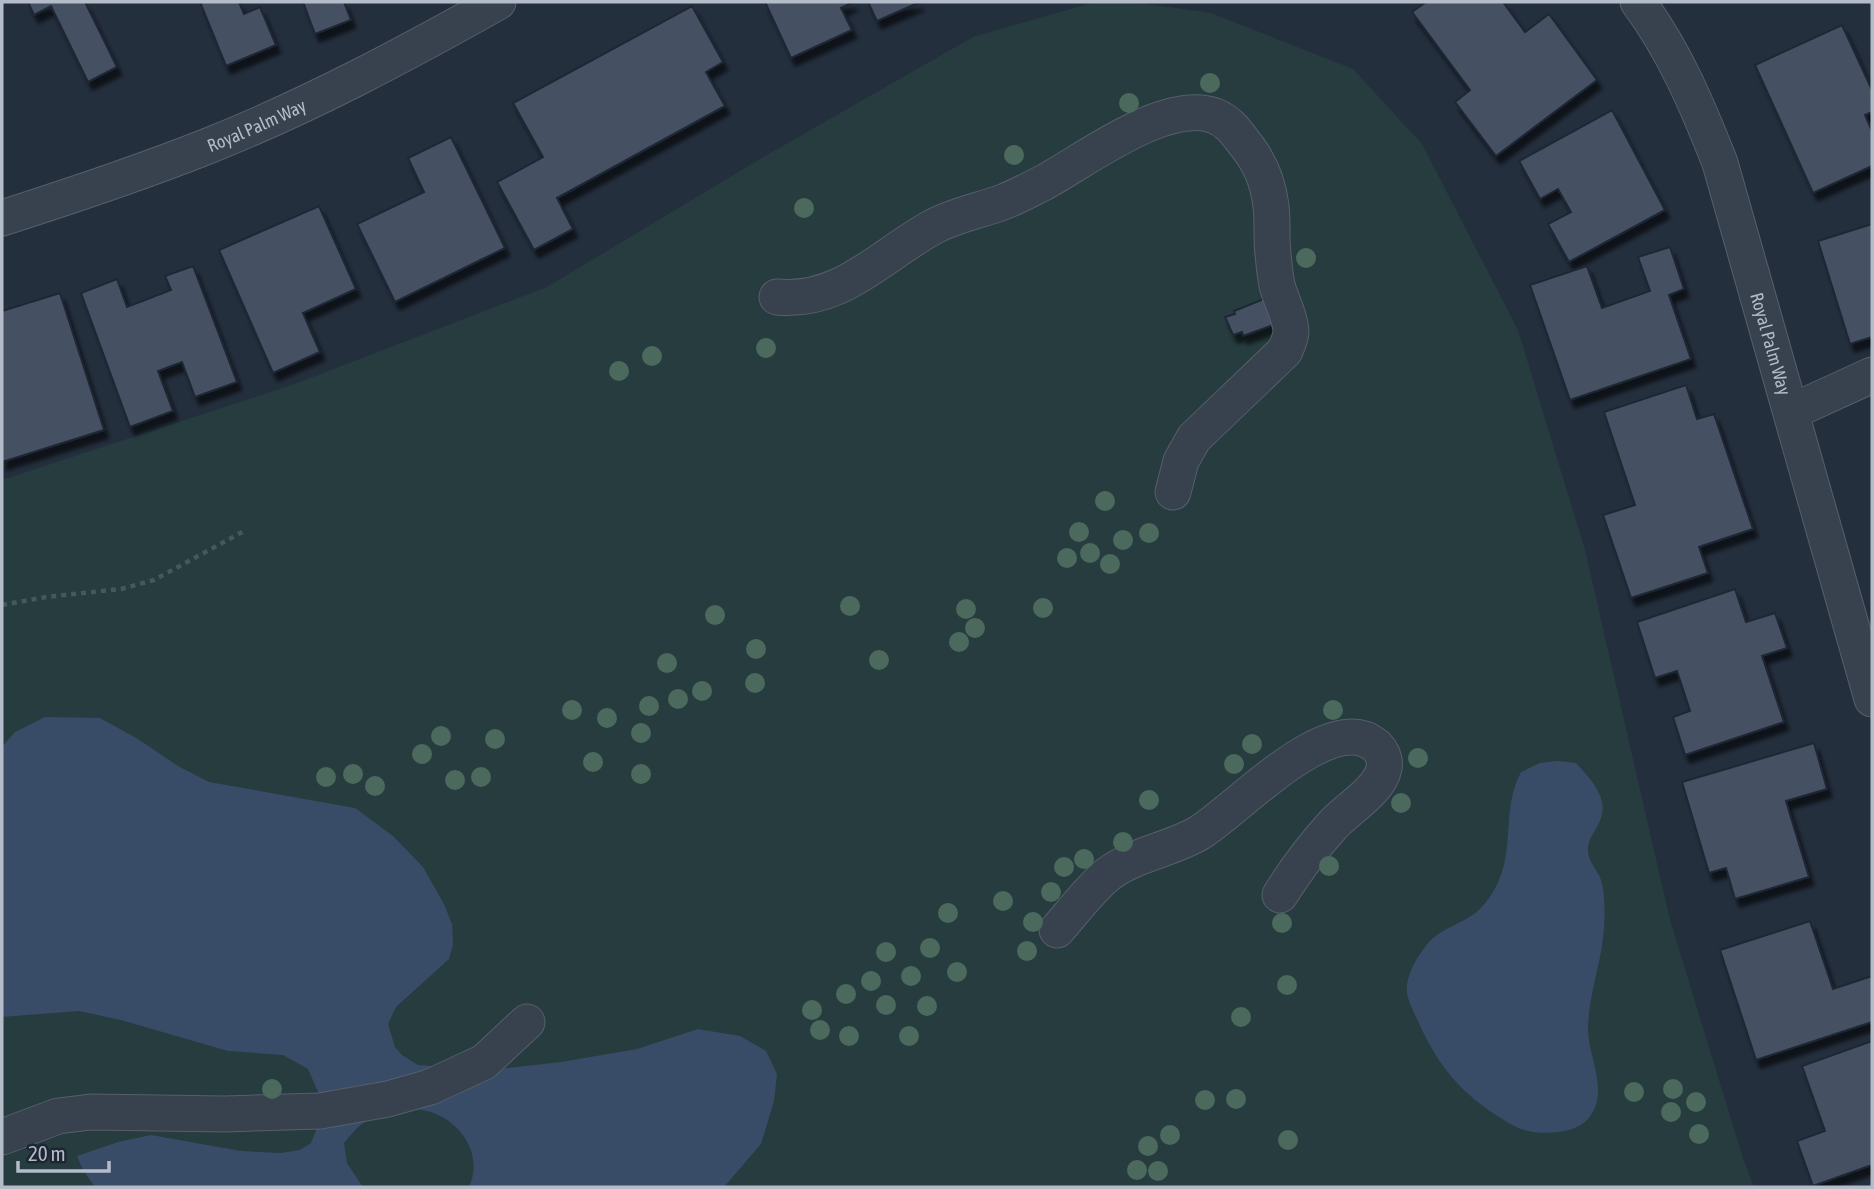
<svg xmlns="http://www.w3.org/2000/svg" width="1874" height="1189" viewBox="0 0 1874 1189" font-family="'Asap Condensed',sans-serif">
  <defs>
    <filter id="shadow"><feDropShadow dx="4.5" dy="8" stdDeviation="2" flood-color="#0009"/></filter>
  </defs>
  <rect width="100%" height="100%" fill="#242f3e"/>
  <path fill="#263c3f" d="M1095 2H1133L1211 13 1353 69 1422 144 1518 330 1585 550 1670 920 1743 1158 1754 1187H2V480L292 385 547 287 760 159 973 37Z"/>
  <g fill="#394c67">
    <path d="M45 717 100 718 138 739 178 766 209 782 355 808 393 836 423 867 444 904 452 924 453 945 449 959 396 1007 388 1024 395 1047 402 1055 418 1065 490 1070 561 1062 637 1049 698 1029 740 1036 766 1051 777 1074 774 1101 761 1144 724 1187H469C487 1148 450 1107 409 1109 395 1110 374 1116 362 1124 355 1129 349 1137 344 1143L347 1163 363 1187H95L83 1170 77 1156 118 1142 151 1135 241 1151 281 1153 300 1150 311 1143 321 1118 318 1092 308 1069 283 1055 228 1051 121 1020 79 1011 2 1017V747L15 732Z"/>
    <path d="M1557 761 1576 763C1586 774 1599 787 1602 802 1606 825 1587 833 1588 851 1588 861 1598 871 1601 880 1605 893 1605 914 1604 928 1602 961 1589 993 1588 1027 1587 1056 1611 1092 1588 1119 1574 1136 1532 1136 1514 1126 1465 1098 1440 1071 1417 1019 1412 1008 1405 996 1407 984 1410 968 1419 954 1429 942 1441 929 1460 924 1474 914 1484 907 1494 892 1499 880 1514 846 1502 808 1521 772L1540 763Z"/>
  </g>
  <g fill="#455162" stroke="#1f2835" stroke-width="2" filter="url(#shadow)">
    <path d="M28 2H85L117 67 88 82 51 6 34 15Z"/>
    <path d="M200 2H239L244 14 260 7 276 45 226 66Z"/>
    <path d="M303 2H344L351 20 315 34Z"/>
    <path d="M765 2H854L841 8 852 30 791 58Z"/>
    <path d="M868 2H920L877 21Z"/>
    <path d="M1426 2H1503L1525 32 1549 14 1597 80 1496 156 1455 102 1470 90 1412 12Z"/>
    <path d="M692 6 723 62 706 72 725 106 557 198 573 229 534 250 497 182 543 157 513 103Z"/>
    <path d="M1842 25 1872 90V112L1865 115 1872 131V166L1813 193 1755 65Z"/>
    <path d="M1612 110 1665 210 1569 262 1548 224 1571 212 1558 189 1540 199 1519 161Z"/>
    <path d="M451 137 505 248 395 302 357 224 424 192 408 158Z"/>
    <path d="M319 206 356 289 303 313 320 352 273 373 219 250Z"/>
    <path d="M1872 224V337L1850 344 1818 241Z"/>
    <path d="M1670 247 1684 289 1669 295 1691 359 1570 400 1530 285 1587 266 1602 308 1650 291 1638 257Z"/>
    <path d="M193 266 237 382 195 397 182 362 158 371 173 411 130 427 81 293 117 279 127 307 171 290 165 276Z"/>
    <path d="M60 293 104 430 2 462V311Z"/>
    <path d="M1271 296 1281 322 1243 336 1242 332 1233 335 1225 317 1235 314 1234 311Z"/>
    <path d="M1686 385 1697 419 1714 414 1753 529 1699 547 1708 573 1631 598 1603 515 1635 505 1604 412Z"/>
    <path d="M1735 589 1746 622 1775 613 1787 648 1762 656 1784 722 1685 755 1673 717 1690 711 1677 671 1655 678 1637 622Z"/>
    <path d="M1814 743 1827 789 1786 801 1809 877 1735 899 1726 868 1709 873 1682 782Z"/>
    <path d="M1810 921 1833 989 1872 976V1022L1756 1060 1720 950Z"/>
    <path d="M1872 1041V1165L1813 1186 1797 1141 1825 1131 1802 1066Z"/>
  </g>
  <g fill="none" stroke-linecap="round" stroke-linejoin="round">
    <g stroke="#565f6c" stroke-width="37">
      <g id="minor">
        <path id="s1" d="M1638 2C1674 50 1698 107 1720 163L1872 699"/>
        <path id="s2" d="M2 218C71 196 140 173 208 146 308 106 404 55 498 2"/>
        <path d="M777 297C842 303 881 255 933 227 955 215 979 211 1003 202 1016 197 1029 190 1041 184 1083 162 1166 97 1215 116 1227 121 1234 129 1242 140 1259 160 1268 180 1271 206 1273 222 1271 238 1273 254 1274 264 1275 275 1277 285 1281 301 1290 315 1291 331 1291 338 1287 345 1285 351L1194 438 1181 461 1173 492"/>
        <path d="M1791 412 1872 375"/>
        <path d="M1057 930C1073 912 1089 890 1107 875 1134 854 1170 850 1199 833 1237 810 1330 708 1375 745 1381 750 1386 759 1384 768 1380 791 1345 810 1331 827 1312 848 1295 871 1280 895"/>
        <path d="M2 1137 58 1116 91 1112 225 1114 320 1111 388 1099 430 1087 484 1062 527 1022"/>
      </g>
    </g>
    <path stroke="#44595c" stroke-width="4.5" stroke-dasharray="5 5" stroke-linecap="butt" d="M2 605 46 597 121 589 154 580 246 530"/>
    <use href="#minor" stroke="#38414e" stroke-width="35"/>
  </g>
  <g fill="#4b6a5d">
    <circle cx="1210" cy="83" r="10"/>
    <circle cx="1129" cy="103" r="10"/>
    <circle cx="1014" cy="155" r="10"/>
    <circle cx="804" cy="208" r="10"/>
    <circle cx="1306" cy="258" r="10"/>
    <circle cx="766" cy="348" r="10"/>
    <circle cx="652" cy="356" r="10"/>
    <circle cx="619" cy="371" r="10"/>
    <circle cx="1105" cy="501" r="10"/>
    <circle cx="1079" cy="532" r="10"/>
    <circle cx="1149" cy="533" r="10"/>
    <circle cx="1123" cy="540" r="10"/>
    <circle cx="1090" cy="553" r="10"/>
    <circle cx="1067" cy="558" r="10"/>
    <circle cx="1110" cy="564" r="10"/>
    <circle cx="850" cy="606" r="10"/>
    <circle cx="1043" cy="608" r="10"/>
    <circle cx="966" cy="609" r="10"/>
    <circle cx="715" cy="615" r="10"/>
    <circle cx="975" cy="628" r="10"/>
    <circle cx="959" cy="642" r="10"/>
    <circle cx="756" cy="649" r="10"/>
    <circle cx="879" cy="660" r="10"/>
    <circle cx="667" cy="663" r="10"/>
    <circle cx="755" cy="683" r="10"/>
    <circle cx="702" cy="691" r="10"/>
    <circle cx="678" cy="699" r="10"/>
    <circle cx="649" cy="706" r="10"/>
    <circle cx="572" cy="710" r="10"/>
    <circle cx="1333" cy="710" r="10"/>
    <circle cx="607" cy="718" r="10"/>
    <circle cx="641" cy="733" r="10"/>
    <circle cx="441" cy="736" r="10"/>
    <circle cx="495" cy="739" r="10"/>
    <circle cx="1252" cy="744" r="10"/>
    <circle cx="422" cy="754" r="10"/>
    <circle cx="1418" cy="758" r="10"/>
    <circle cx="593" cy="762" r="10"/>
    <circle cx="1234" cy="764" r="10"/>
    <circle cx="353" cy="774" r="10"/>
    <circle cx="641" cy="774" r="10"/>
    <circle cx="326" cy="777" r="10"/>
    <circle cx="481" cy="777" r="10"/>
    <circle cx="455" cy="780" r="10"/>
    <circle cx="375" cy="786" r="10"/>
    <circle cx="1149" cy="800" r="10"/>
    <circle cx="1401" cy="803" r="10"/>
    <circle cx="1123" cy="842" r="10"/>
    <circle cx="1084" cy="859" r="10"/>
    <circle cx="1329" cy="866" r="10"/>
    <circle cx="1064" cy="867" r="10"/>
    <circle cx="1051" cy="892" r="10"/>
    <circle cx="1003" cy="901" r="10"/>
    <circle cx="948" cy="913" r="10"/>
    <circle cx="1033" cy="922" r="10"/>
    <circle cx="1282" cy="923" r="10"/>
    <circle cx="930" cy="948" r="10"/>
    <circle cx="1027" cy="951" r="10"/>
    <circle cx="886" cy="952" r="10"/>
    <circle cx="957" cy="972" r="10"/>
    <circle cx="911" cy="976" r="10"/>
    <circle cx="871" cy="981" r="10"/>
    <circle cx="1287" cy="985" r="10"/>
    <circle cx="846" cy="994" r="10"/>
    <circle cx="886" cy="1005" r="10"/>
    <circle cx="927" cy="1006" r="10"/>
    <circle cx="812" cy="1010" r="10"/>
    <circle cx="1241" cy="1017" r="10"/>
    <circle cx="820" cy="1030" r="10"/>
    <circle cx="849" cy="1036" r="10"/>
    <circle cx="909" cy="1036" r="10"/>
    <circle cx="272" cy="1089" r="10"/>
    <circle cx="1673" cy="1089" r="10"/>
    <circle cx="1634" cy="1092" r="10"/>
    <circle cx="1236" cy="1099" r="10"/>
    <circle cx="1205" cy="1100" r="10"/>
    <circle cx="1696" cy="1102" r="10"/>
    <circle cx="1671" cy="1112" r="10"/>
    <circle cx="1699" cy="1134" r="10"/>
    <circle cx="1170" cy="1135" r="10"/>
    <circle cx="1288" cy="1140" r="10"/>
    <circle cx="1148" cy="1146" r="10"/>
    <circle cx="1137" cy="1170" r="10"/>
    <circle cx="1158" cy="1171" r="10"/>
  </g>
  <g text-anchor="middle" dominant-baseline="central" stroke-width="5" stroke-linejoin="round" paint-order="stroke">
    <g font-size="18" fill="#b4bcc9" stroke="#1d2633">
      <text stroke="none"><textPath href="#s2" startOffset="271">Royal Palm Way</textPath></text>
      <text stroke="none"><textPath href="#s1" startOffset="369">Royal Palm Way</textPath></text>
    </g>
  </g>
  <rect width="1874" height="1189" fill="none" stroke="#b4bcc9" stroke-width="7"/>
  <path d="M18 1161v10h91v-10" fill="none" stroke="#b4bcc9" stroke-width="3.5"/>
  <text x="28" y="1161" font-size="21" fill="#b4bcc9" stroke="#1d2633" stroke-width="5" paint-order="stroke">20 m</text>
</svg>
